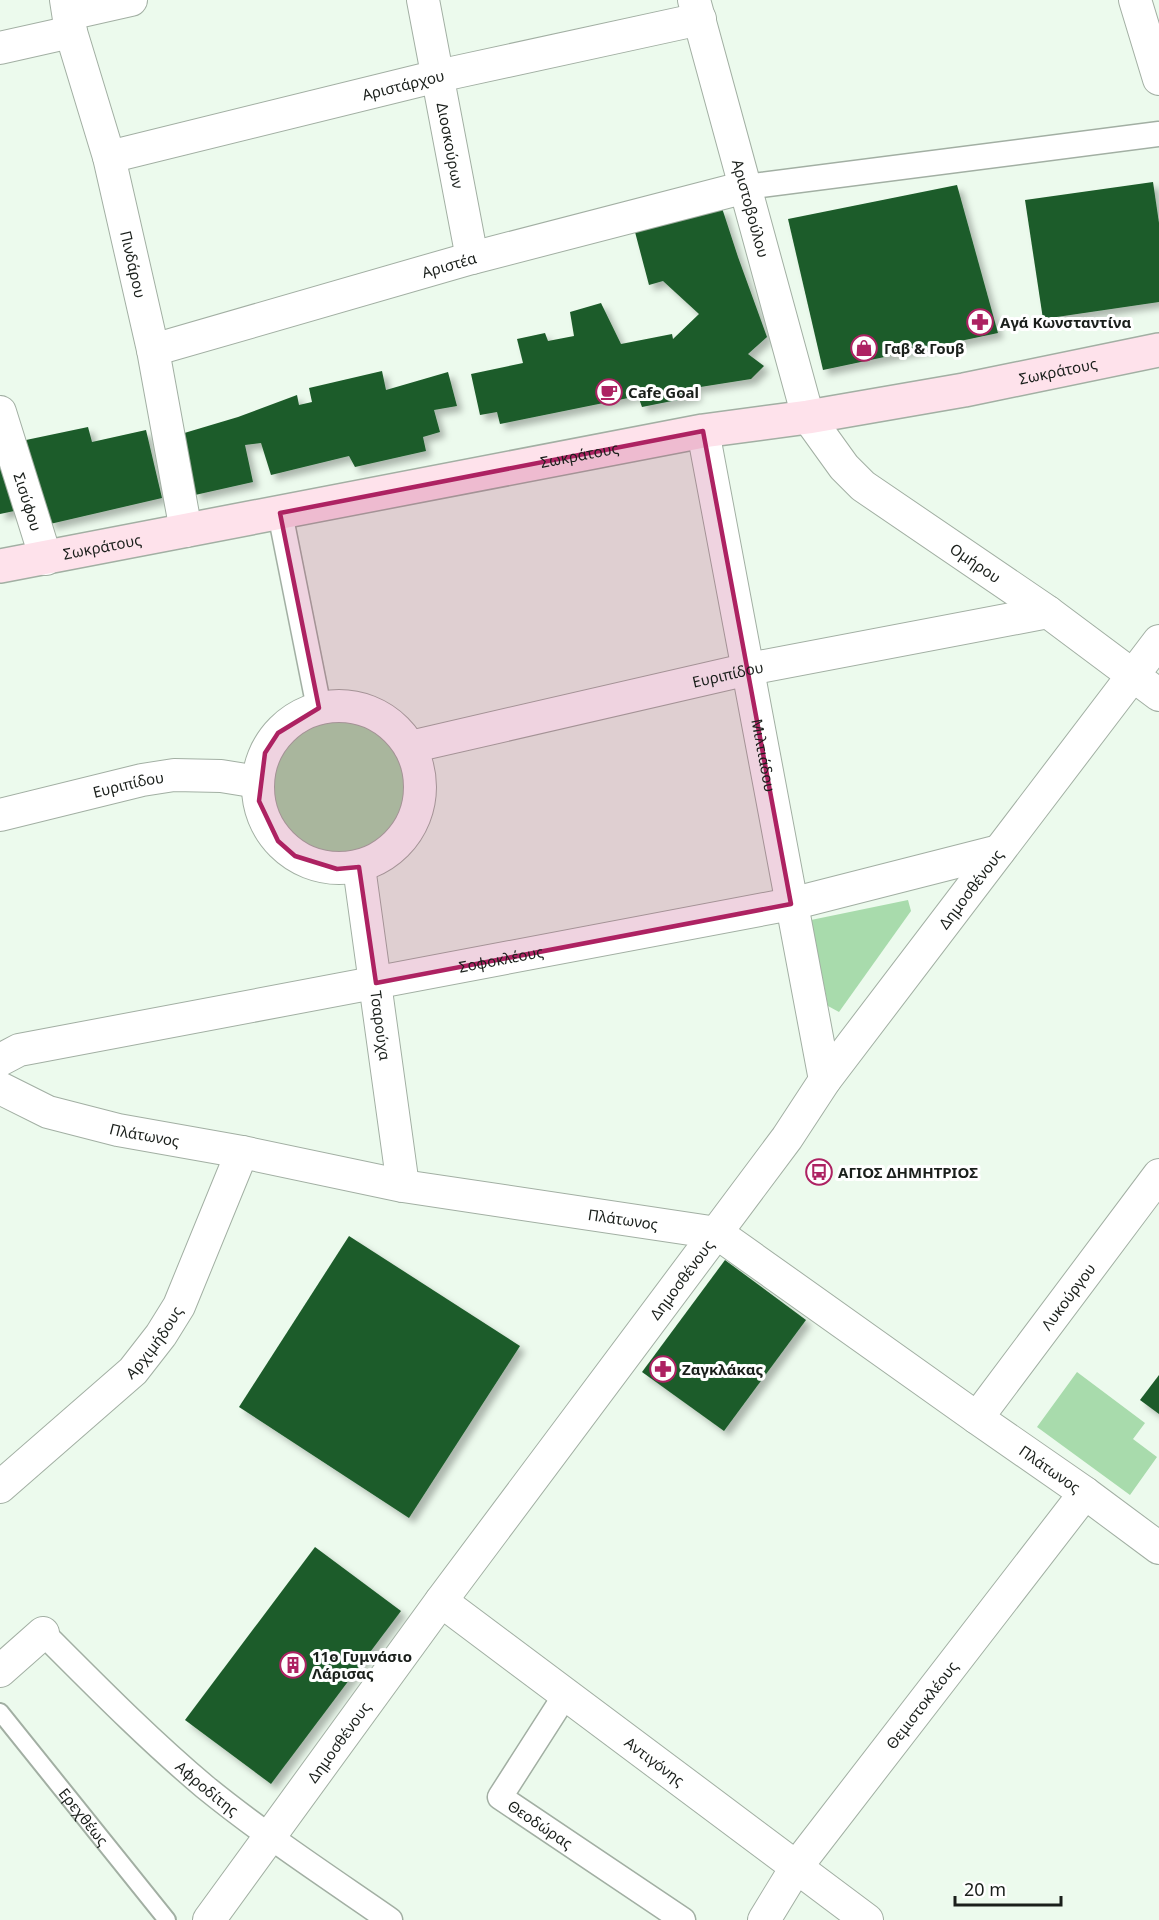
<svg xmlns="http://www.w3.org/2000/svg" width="1159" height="1920" viewBox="0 0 1159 1920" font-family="'Noto Sans',sans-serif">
  <defs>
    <filter id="shadow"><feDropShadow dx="5.5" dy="5.5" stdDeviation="3" flood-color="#0004"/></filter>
  </defs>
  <rect width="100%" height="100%" fill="#ecfaed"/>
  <g fill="#a8dbac">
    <circle cx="340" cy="788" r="69"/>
    <path d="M908 900 911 911 839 1012 828 1006 811 920Z"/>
    <path d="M1077 1372 1145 1423 1133 1439 1157 1457 1130 1495 1037 1427Z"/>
  </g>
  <g fill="#1d5b2a" filter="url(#shadow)">
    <path d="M1153 182 1159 223V302L1043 319 1025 200Z"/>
    <path d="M957 185 998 333 823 370 788 219Z"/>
    <path d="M722 208 738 257 767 337 748 354 764 366 751 379 694 388 697 396 642 407 638 396 500 424 497 412 480 415 471 374 523 363 517 339 545 333 548 341 574 336 570 312 601 303 621 344 672 334 673 339 699 314 663 281 649 285 635 232Z"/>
    <path d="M382 371 386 390 448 372 457 406 434 410 440 432 423 437 426 451 355 467 349 456 271 475 261 443 245 445 253 482 195 495 181 434 238 417 297 395 299 405 312 402 309 388Z"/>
    <path d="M88 427 92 442 146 430 162 498 50 524 26 440Z"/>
    <path d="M0 462 19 510 0 514Z"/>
    <path d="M349 1236 520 1346 409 1518 239 1407Z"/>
    <path d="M725 1260 806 1320 724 1431 642 1372Z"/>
    <path d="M1159 1375V1414L1140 1400Z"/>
    <path d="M315 1547 401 1611 271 1784 185 1720Z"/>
  </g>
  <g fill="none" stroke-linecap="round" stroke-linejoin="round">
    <g stroke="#a2afa3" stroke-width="20">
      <g id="service">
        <path id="s1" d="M0 1712 167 1920"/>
      </g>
    </g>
    <g stroke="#a2afa3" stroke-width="27">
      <g id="pedestrian">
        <path d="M746 187 1159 134"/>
        <path d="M280 513 319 708"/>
        <path id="s2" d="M43 1633C96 1686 148 1739 205 1787 264 1835 328 1877 390 1920"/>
        <path id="s3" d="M566 1694 500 1797 683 1920"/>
      </g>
    </g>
    <g stroke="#a2afa3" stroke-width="34">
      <g id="minor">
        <path id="s4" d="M66 0 71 32 109 157 153 350 186 531"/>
        <path id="s5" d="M423 0 472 258"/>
        <path id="s6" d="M694 0 808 417 844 467 863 486 1048 612 1159 695"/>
        <path d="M1135 0 1159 79"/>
        <path d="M69 14 131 0"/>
        <path d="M0 48 71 32"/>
        <path id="s7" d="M109 157 438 76 700 19"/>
        <path id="s8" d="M153 350 472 258 746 187"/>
        <path id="s9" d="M0 412 46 559"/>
        <path id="s10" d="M703 431 825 1080"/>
        <circle cx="339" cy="787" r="81"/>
        <path id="s11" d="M410 747 749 669 1048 612"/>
        <path id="s12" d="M0 815 142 780 174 775 221 776 258 782"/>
        <path id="s13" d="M359 867 403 1186"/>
        <path id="s14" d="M0 1060 19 1050 35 1047 791 904 999 851"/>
        <path id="s15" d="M0 1088 48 1112 118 1130 242 1152 403 1186 717 1233 977 1418 1085 1493 1159 1548"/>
        <path id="s16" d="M977 1418 1159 1175"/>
        <path id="s17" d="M0 1487 133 1371 161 1335 179 1306 242 1152"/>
        <path id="s18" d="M441 1601 867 1920"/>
        <path d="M0 1671 43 1633"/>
        <path id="s19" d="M209 1920 441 1601 787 1138 825 1080 1159 641"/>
        <path id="s20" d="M764 1920 797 1866 1085 1493"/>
      </g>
    </g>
    <g stroke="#a2afa3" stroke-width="36">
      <g id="secondary">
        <path id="s21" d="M0 566 703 431 808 417 964 390 1159 350"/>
      </g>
    </g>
    <use href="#service" stroke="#fff" stroke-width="16"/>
    <use href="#pedestrian" stroke="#fff" stroke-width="24"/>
    <use href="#minor" stroke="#fff" stroke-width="32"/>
    <use href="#secondary" stroke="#fee2eb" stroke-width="33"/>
  </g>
  <path fill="#ad2262" fill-opacity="0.2" stroke="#ad2262" stroke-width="4.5" stroke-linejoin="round" d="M703 431 791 904 376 983 359 867 337 869 295 856 278 841 259 801 265 753 278 733 319 708 280 513Z"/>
  <defs>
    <g id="pharmacy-ring" transform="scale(1.35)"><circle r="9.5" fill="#fff" stroke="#ad2262" stroke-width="1.5"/><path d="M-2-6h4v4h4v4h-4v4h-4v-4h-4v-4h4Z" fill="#ad2262"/></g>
    <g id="shop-ring" transform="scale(1.35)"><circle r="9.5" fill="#fff" stroke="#ad2262" stroke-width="1.5"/><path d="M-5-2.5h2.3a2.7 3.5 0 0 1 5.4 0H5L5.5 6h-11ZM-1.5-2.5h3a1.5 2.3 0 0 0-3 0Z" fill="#ad2262"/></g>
    <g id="cafe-ring" transform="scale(1.35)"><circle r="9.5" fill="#fff" stroke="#ad2262" stroke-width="1.5"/><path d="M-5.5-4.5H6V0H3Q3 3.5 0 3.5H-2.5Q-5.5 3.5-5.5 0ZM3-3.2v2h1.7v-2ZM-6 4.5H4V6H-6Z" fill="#ad2262"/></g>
    <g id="bus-ring" transform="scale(1.35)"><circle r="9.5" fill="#fff" stroke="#ad2262" stroke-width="1.5"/><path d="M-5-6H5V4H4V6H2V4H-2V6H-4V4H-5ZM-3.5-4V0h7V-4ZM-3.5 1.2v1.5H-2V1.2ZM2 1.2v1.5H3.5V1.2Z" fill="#ad2262"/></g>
    <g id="building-ring" transform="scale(1.35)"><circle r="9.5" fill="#fff" stroke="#ad2262" stroke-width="1.5"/><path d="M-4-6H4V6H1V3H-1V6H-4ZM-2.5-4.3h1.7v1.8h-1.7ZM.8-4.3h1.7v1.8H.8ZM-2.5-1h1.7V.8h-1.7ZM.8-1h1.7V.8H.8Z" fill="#ad2262"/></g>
  </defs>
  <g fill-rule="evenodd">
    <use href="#pharmacy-ring" x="980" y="322"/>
    <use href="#shop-ring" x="864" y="348"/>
    <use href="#cafe-ring" x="609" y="392"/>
    <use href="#bus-ring" x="819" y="1172"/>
    <use href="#pharmacy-ring" x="663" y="1369"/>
    <use href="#building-ring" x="293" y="1665"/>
  </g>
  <g text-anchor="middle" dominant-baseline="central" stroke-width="6" stroke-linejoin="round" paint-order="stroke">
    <g font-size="15" fill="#1a1f1b" stroke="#fff">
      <text stroke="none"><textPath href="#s7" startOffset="303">Αριστάρχου</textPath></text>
      <text stroke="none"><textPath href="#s5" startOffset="148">Διοσκούρων</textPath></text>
      <text stroke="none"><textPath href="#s6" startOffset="216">Αριστοβούλου</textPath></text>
      <text stroke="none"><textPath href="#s4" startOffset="273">Πινδάρου</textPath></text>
      <text stroke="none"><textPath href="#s8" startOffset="308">Αριστέα</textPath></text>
      <text stroke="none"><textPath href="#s21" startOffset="1076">Σωκράτους</textPath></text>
      <text stroke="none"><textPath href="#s21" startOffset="590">Σωκράτους</textPath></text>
      <text stroke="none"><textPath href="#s9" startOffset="94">Σισύφου</textPath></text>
      <text stroke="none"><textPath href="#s21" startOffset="104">Σωκράτους</textPath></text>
      <text stroke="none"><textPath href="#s6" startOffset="657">Ομήρου</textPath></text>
      <text stroke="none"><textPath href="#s11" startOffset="326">Ευριπίδου</textPath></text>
      <text stroke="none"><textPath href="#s10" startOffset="330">Μιλτιάδου</textPath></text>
      <text stroke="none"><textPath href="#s12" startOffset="132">Ευριπίδου</textPath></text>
      <text stroke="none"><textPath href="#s19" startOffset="1282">Δημοσθένους</textPath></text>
      <text stroke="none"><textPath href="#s14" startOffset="512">Σοφοκλέους</textPath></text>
      <text stroke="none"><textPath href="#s13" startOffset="160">Τσαρούχα</textPath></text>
      <text stroke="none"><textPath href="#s15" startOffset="153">Πλάτωνος</textPath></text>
      <text stroke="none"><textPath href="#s15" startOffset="639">Πλάτωνος</textPath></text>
      <text stroke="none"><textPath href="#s19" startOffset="796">Δημοσθένους</textPath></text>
      <text stroke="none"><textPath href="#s16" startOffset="152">Λυκούργου</textPath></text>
      <text stroke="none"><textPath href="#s17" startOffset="212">Αρχιμήδους</textPath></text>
      <text stroke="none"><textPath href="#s15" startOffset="1142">Πλάτωνος</textPath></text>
      <text stroke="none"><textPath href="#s20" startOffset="267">Θεμιστοκλέους</textPath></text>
      <text stroke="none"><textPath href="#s19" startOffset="220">Δημοσθένους</textPath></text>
      <text stroke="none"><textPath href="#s18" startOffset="267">Αντιγόνης</textPath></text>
      <text stroke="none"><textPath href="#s2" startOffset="226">Αφροδίτης</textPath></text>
      <text stroke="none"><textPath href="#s1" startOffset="134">Ερεχθέως</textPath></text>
      <text stroke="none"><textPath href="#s3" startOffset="171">Θεοδώρας</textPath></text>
    </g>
    <g font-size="15" font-weight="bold" fill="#1a1f1b" stroke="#fff" text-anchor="start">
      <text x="1000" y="322">Αγά Κωνσταντίνα</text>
      <text x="884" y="348">Γαβ &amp; Γουβ</text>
      <text x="628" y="392">Cafe Goal</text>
      <text x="838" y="1172">ΑΓΙΟΣ ΔΗΜΗΤΡΙΟΣ</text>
      <text x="682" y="1369">Ζαγκλάκας</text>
      <text x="312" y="1656">11ο Γυμνάσιο<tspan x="312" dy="17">Λάρισας</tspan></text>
    </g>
  </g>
  <path d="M955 1896v9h106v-9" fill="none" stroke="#1a1f1b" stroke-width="3"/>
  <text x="964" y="1896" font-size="18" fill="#1a1f1b" stroke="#ffffff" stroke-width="4.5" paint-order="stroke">20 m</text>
</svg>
